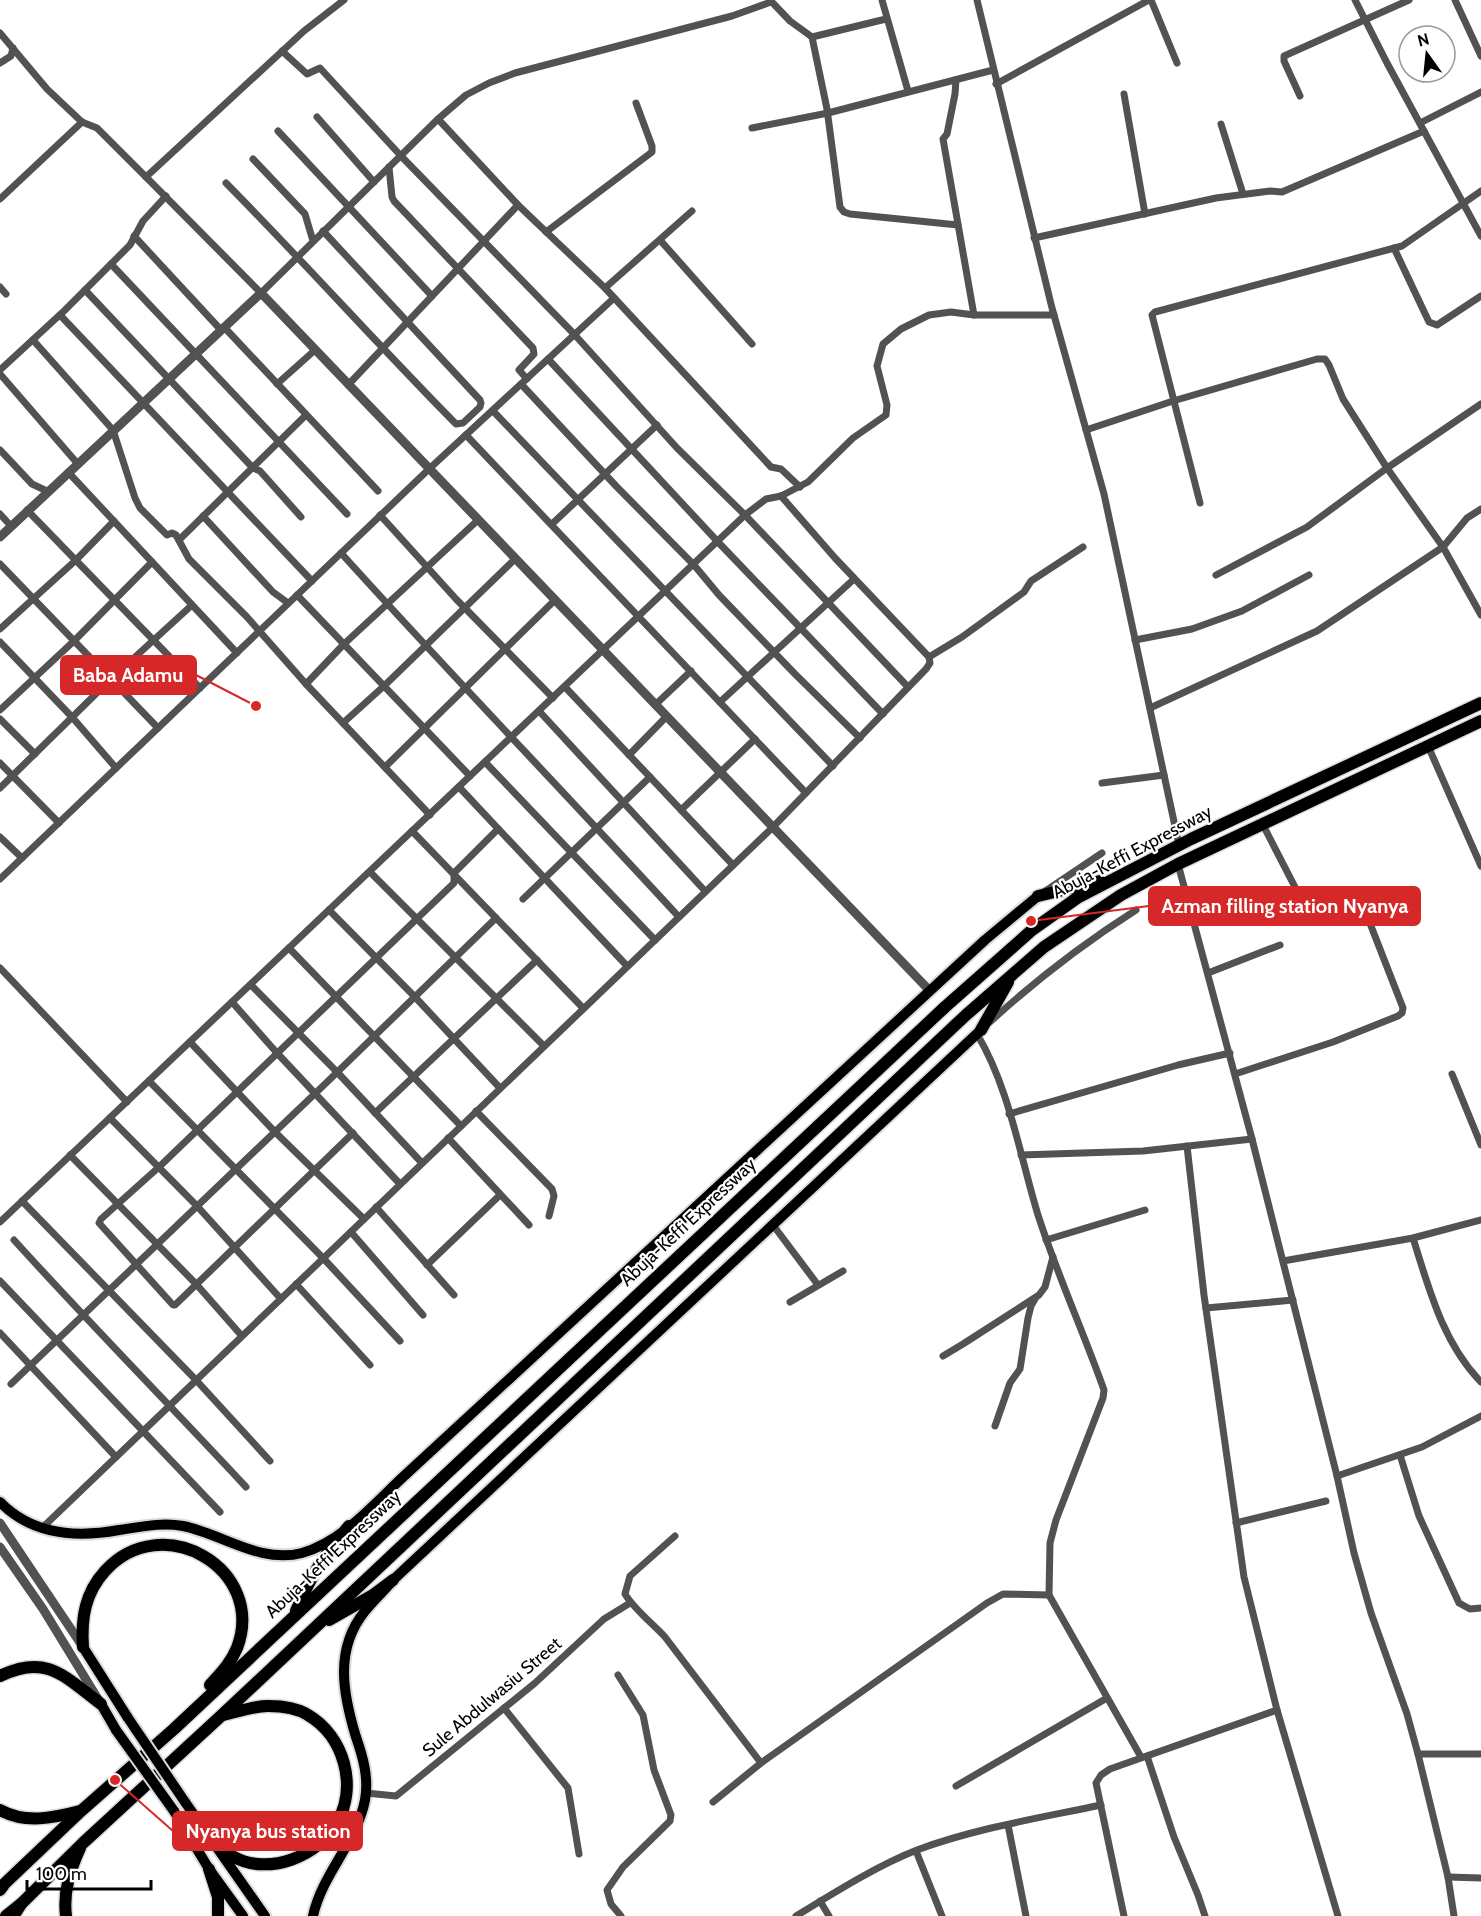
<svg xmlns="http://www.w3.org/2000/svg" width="1481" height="1916" viewBox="0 0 1481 1916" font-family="Cabin,sans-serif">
  <rect width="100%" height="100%" fill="#fff"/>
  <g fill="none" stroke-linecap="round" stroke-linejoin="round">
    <g stroke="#dbdbdb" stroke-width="14">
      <g id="primary">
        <path d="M0 1502C32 1535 76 1538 119 1530 140 1527 162 1522 183 1526 223 1534 260 1564 302 1553 342 1542 374 1504 403 1477L985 940 1038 896"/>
        <path d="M83 1647 128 1718"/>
        <path d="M101 1704 116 1730"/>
        <path d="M185 1802 265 1916"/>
        <path d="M174 1811 209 1869 243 1916"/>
        <path d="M313 1916C322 1874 357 1842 365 1800 369 1778 363 1757 356 1737 343 1694 334 1649 365 1611 374 1600 384 1591 393 1580L981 1030"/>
      </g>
    </g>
    <g stroke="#dbdbdb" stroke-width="15">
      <g id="trunk">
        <path d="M1038 896 1100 881"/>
        <path d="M981 1030 1008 982"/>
        <path d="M296 1611C312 1574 323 1556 349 1526"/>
        <path d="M329 1620 373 1595 393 1580"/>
        <path d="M83 1647C81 1618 85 1593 105 1571 162 1508 267 1569 237 1648 231 1663 220 1674 210 1685"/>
        <path d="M0 1676C47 1653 65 1677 101 1704"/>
        <path d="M0 1810C25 1824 53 1818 80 1811"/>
        <path d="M215 1844C221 1849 227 1854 234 1857 269 1876 319 1856 337 1823 358 1786 344 1736 308 1715 297 1708 281 1706 268 1706 253 1706 237 1712 223 1715"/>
        <path d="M209 1869 218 1897V1916"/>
        <path d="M0 1888 81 1811 174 1729 945 1007 1032 930 1077 898 1191 839 1481 703"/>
        <path d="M16 1912 21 1904 83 1843 222 1715 966 1015 1044 947 1121 895 1178 864 1481 721"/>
        <path d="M66 1916C63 1892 70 1870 80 1848"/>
      </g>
    </g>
    <g stroke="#dbdbdb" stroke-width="15">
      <g id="motorway">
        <path d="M0 1890 3 1886"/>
        <path d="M6 1916 21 1904"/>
      </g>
    </g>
    <g stroke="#525252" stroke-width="7">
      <path d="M344 0 304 31 146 177 261 293 438 119 466 95 489 83 515 73 732 16 771 2"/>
      <path d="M770 0 790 21 812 37 886 19"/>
      <path d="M882 0 908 91"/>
      <path d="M977 0 1052 308 1104 494 1179 845"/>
      <path d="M1151 0 1177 63"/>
      <path d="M1355 0 1387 63 1481 236"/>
      <path d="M1455 0 1481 56"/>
      <path d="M0 33 47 89 82 122 97 128 146 177"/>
      <path d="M812 37 827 109 840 207 844 212 850 214 958 225"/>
      <path d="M282 51 307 74 320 68 401 156 574 334 677 448 745 515 908 687"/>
      <path d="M0 63 11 56 13 48"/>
      <path d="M956 80 955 94 947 134 943 139 974 315"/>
      <path d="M996 84 1149 0"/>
      <path d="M1124 94 1145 214"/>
      <path d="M1300 96 1284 61V56L1409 0"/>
      <path d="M317 117 374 182"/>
      <path d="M438 119 518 205 605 288 771 467 781 469 800 487"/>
      <path d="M1420 123 1481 92"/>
      <path d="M1221 124 1243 194"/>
      <path d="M752 128 828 113 993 70"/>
      <path d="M278 131 432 296"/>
      <path d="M253 159 305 214 313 241"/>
      <path d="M389 167 392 197 394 201 533 348 534 354 519 370 527 379"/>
      <path d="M226 183C304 262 378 345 456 424L463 423 480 407 481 403 480 400 323 231"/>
      <path d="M0 199 82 122"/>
      <path d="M546 232 652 152V146L636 103"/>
      <path d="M134 236 221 330"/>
      <path d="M1034 238 1216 198 1270 191 1282 192 1424 131"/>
      <path d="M660 240 752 344"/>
      <path d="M1394 248 1429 322 1437 325 1481 296"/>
      <path d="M111 264 347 514"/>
      <path d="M0 287 6 294"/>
      <path d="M605 288 692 211"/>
      <path d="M85 290 253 468 260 471 301 517"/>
      <path d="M60 315 312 581"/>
      <path d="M224 327 378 491"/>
      <path d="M33 340 113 430 135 498 140 508 167 535 172 533 176 535 189 559 247 617 306 684 430 815"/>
      <path d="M548 359 718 542 883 714"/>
      <path d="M0 370 64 311 130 245 143 221 166 196"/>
      <path d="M0 374 77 463"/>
      <path d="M277 384 315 350"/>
      <path d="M521 384 616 486 694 565 719 595 795 674 860 738"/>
      <path d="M348 385 518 205"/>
      <path d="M493 411 833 766"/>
      <path d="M1086 430 1173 401 1317 359H1325L1329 365 1343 399 1387 468 1443 547 1481 615"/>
      <path d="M466 435 806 793"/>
      <path d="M0 450 32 484 47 491"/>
      <path d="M68 472 237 653"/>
      <path d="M781 496 835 558 929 657"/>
      <path d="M1200 503 1152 315 1155 312 1402 246 1481 191"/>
      <path d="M27 510 200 688"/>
      <path d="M0 514 11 526"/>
      <path d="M380 515 456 599 553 698"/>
      <path d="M203 516 273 592 288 603"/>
      <path d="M552 524 657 425"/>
      <path d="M179 540 306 415"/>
      <path d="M341 553C452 676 567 795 679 917"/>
      <path d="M0 564 158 728"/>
      <path d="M1216 575 1307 527 1387 468 1481 404"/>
      <path d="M297 595 470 776"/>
      <path d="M0 629 76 560 114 521"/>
      <path d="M1135 640 1192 629 1242 611 1309 575"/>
      <path d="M0 642 72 717 116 768"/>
      <path d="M929 657 962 637 1024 592 1031 581 1083 547"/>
      <path d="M306 684 344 644 478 520"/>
      <path d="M565 687 733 865"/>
      <path d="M720 702 854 579"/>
      <path d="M655 705 691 671"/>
      <path d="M1150 708 1317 631 1443 547 1467 518 1481 509"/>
      <path d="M0 710 75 640 152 562"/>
      <path d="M539 711 705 891"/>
      <path d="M0 719 35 754"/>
      <path d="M343 723 384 686 515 559"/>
      <path d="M1428 746 1481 866"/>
      <path d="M629 755 666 717"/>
      <path d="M485 762 655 940"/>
      <path d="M0 763 59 823"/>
      <path d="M385 767 555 600"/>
      <path d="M1102 783 1164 775"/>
      <path d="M459 787 627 966"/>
      <path d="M0 788 111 679 192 605"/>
      <path d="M681 810 755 739"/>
      <path d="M412 831 583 1008"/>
      <path d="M0 837 22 858"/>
      <path d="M1178 864 1252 1139 1337 1476 1354 1553 1371 1613 1407 1714 1418 1754 1448 1877 1454 1916"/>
      <path d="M370 872 544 1046"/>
      <path d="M0 879 429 469 614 298"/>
      <path d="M1044 892 1102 853"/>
      <path d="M523 899 650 777"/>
      <path d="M329 910 415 997 500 1088"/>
      <path d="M289 948 461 1126"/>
      <path d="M0 968 127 1102"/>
      <path d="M1208 973 1280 945"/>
      <path d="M251 985 338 1073 422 1163"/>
      <path d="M232 1002 277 1053 400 1184"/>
      <path d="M990 1022C1038 978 1081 945 1136 910"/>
      <path d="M977 1034C1009 1087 1020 1156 1038 1215 1057 1274 1083 1331 1104 1390L1103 1398 1056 1520 1050 1543 1049 1595 1141 1757"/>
      <path d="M190 1042 275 1132 364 1219"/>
      <path d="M1235 1074 1333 1042 1398 1016 1402 1013 1403 1008 1364 908C1351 899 1329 916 1316 922H1313L1262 823"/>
      <path d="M1452 1074 1481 1145"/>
      <path d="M149 1081 324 1259 400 1341"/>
      <path d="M476 1111 552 1189 554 1196 549 1216"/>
      <path d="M375 1113 537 960"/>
      <path d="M1009 1114 1178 1065 1230 1053"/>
      <path d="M110 1118 197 1206 281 1299"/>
      <path d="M353 1133 175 1305H173L99 1223 101 1219 159 1167 454 883V873L498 829"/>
      <path d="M448 1138 529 1225"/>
      <path d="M1187 1146 1204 1295 1244 1577 1277 1710 1338 1916"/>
      <path d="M70 1155 197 1285 241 1335"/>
      <path d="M1021 1155 1143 1151 1252 1139"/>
      <path d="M22 1201 196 1380 270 1461"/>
      <path d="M376 1207 454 1295"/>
      <path d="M0 1222 745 515 766 499 781 496 808 482 853 438 886 415 887 405 877 366 883 344 901 329 929 315 951 312 974 315H1054"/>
      <path d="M773 1225 818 1285"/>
      <path d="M351 1232 423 1315"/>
      <path d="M1413 1238C1429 1289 1443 1343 1481 1382"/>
      <path d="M14 1240C90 1324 169 1404 246 1487"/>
      <path d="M1046 1240 1145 1210"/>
      <path d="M1283 1261 1413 1238 1481 1220"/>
      <path d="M427 1265 500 1195"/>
      <path d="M0 1281 220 1512"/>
      <path d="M296 1284 370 1365"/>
      <path d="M790 1302 843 1271"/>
      <path d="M1206 1308 1293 1300"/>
      <path d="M0 1333 116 1457"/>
      <path d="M943 1356 963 1344 1039 1295 1045 1287 1053 1257"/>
      <path d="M11 1384 324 1085 496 918"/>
      <path d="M995 1426 1010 1383 1020 1369 1028 1318 1031 1306 1035 1299"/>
      <path d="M1400 1455 1419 1516 1459 1603 1470 1609 1481 1608"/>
      <path d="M1337 1476 1422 1447 1481 1416"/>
      <path d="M1236 1523 1326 1501"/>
      <path d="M42 1528 772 828 926 669 930 663 929 657"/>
      <path d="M675 1536 630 1576 625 1594C634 1609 653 1624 665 1637L761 1763"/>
      <path d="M618 1675 643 1715 654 1770 671 1815 670 1821 623 1867 607 1890 611 1904 621 1916"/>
      <path d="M504 1708 568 1788 579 1854"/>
      <path d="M1418 1754H1481"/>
      <path d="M1147 1756 1174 1837 1198 1895 1205 1916"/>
      <path d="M956 1786 1107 1698"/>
      <path d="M366 1793 396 1796 535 1683 604 1619 630 1603"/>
      <path d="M713 1802 761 1763 987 1603 1003 1594 1049 1595"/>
      <path d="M1008 1825 1026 1916"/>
      <path d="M916 1851 942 1916"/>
      <path d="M1448 1877 1481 1878"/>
      <path d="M820 1901 829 1916"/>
      <path d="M796 1916C832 1894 878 1865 917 1850 976 1828 1040 1818 1101 1805"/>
      <path d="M1124 1916 1096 1783 1101 1775 1110 1769 1277 1710"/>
    </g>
    <g stroke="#525252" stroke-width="9">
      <path d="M0 537 261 293 930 991"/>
      <path d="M0 1523 83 1647"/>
      <path d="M0 1547 43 1609 98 1699"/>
    </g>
    <use href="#primary" stroke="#000" stroke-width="10"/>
    <use href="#trunk" stroke="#000" stroke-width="12"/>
    <use href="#motorway" stroke="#000" stroke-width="12"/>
    <g stroke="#dbdbdb" stroke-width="14" stroke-linecap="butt">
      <g id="primary-bridge">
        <path d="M128 1718 185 1802"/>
        <path d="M116 1730 174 1811"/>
      </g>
    </g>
    <use href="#primary-bridge" stroke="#000" stroke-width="10"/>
  </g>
  <g text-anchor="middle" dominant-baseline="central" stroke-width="4.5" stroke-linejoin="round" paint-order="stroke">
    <g font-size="18" fill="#000" stroke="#fff">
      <text transform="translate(1132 852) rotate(-28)">Abuja-Keffi Expressway</text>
      <text transform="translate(688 1222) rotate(-43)">Abuja-Keffi Expressway</text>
      <text transform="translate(333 1554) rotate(-43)">Abuja-Keffi Expressway</text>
      <text transform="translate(492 1697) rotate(-40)">Sule Abdulwasiu Street</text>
    </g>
  </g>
  <path fill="none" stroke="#d62828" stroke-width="2" d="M256 706L196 675M1031 921L1149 906M115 1780L173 1831"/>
  <g fill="#d62828" stroke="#fff" stroke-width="2">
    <circle cx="256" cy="706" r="6"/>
    <circle cx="1031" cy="921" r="6"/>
    <circle cx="115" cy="1780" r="6"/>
  </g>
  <g fill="#d62828" stroke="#d62828" stroke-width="2">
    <rect x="61" y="656" width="135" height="38" rx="6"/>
    <rect x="1149" y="887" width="271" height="38" rx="6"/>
    <rect x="173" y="1812" width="189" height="38" rx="6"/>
  </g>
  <g font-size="20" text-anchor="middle" font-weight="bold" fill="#fff">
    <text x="128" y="682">Baba Adamu</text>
    <text x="1285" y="913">Azman filling station Nyanya</text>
    <text x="268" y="1838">Nyanya bus station</text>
  </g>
  <g transform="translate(1427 54) rotate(345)"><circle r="28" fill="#ffffff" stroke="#999999" stroke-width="1.5"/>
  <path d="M0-4.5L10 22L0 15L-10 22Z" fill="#000000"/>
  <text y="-9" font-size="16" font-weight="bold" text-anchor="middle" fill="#000000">N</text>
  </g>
  <path d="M27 1880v9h124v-9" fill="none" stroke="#000000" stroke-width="3"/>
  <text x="36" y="1880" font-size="18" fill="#000000" stroke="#ffffff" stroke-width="4.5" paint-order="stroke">100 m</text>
</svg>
